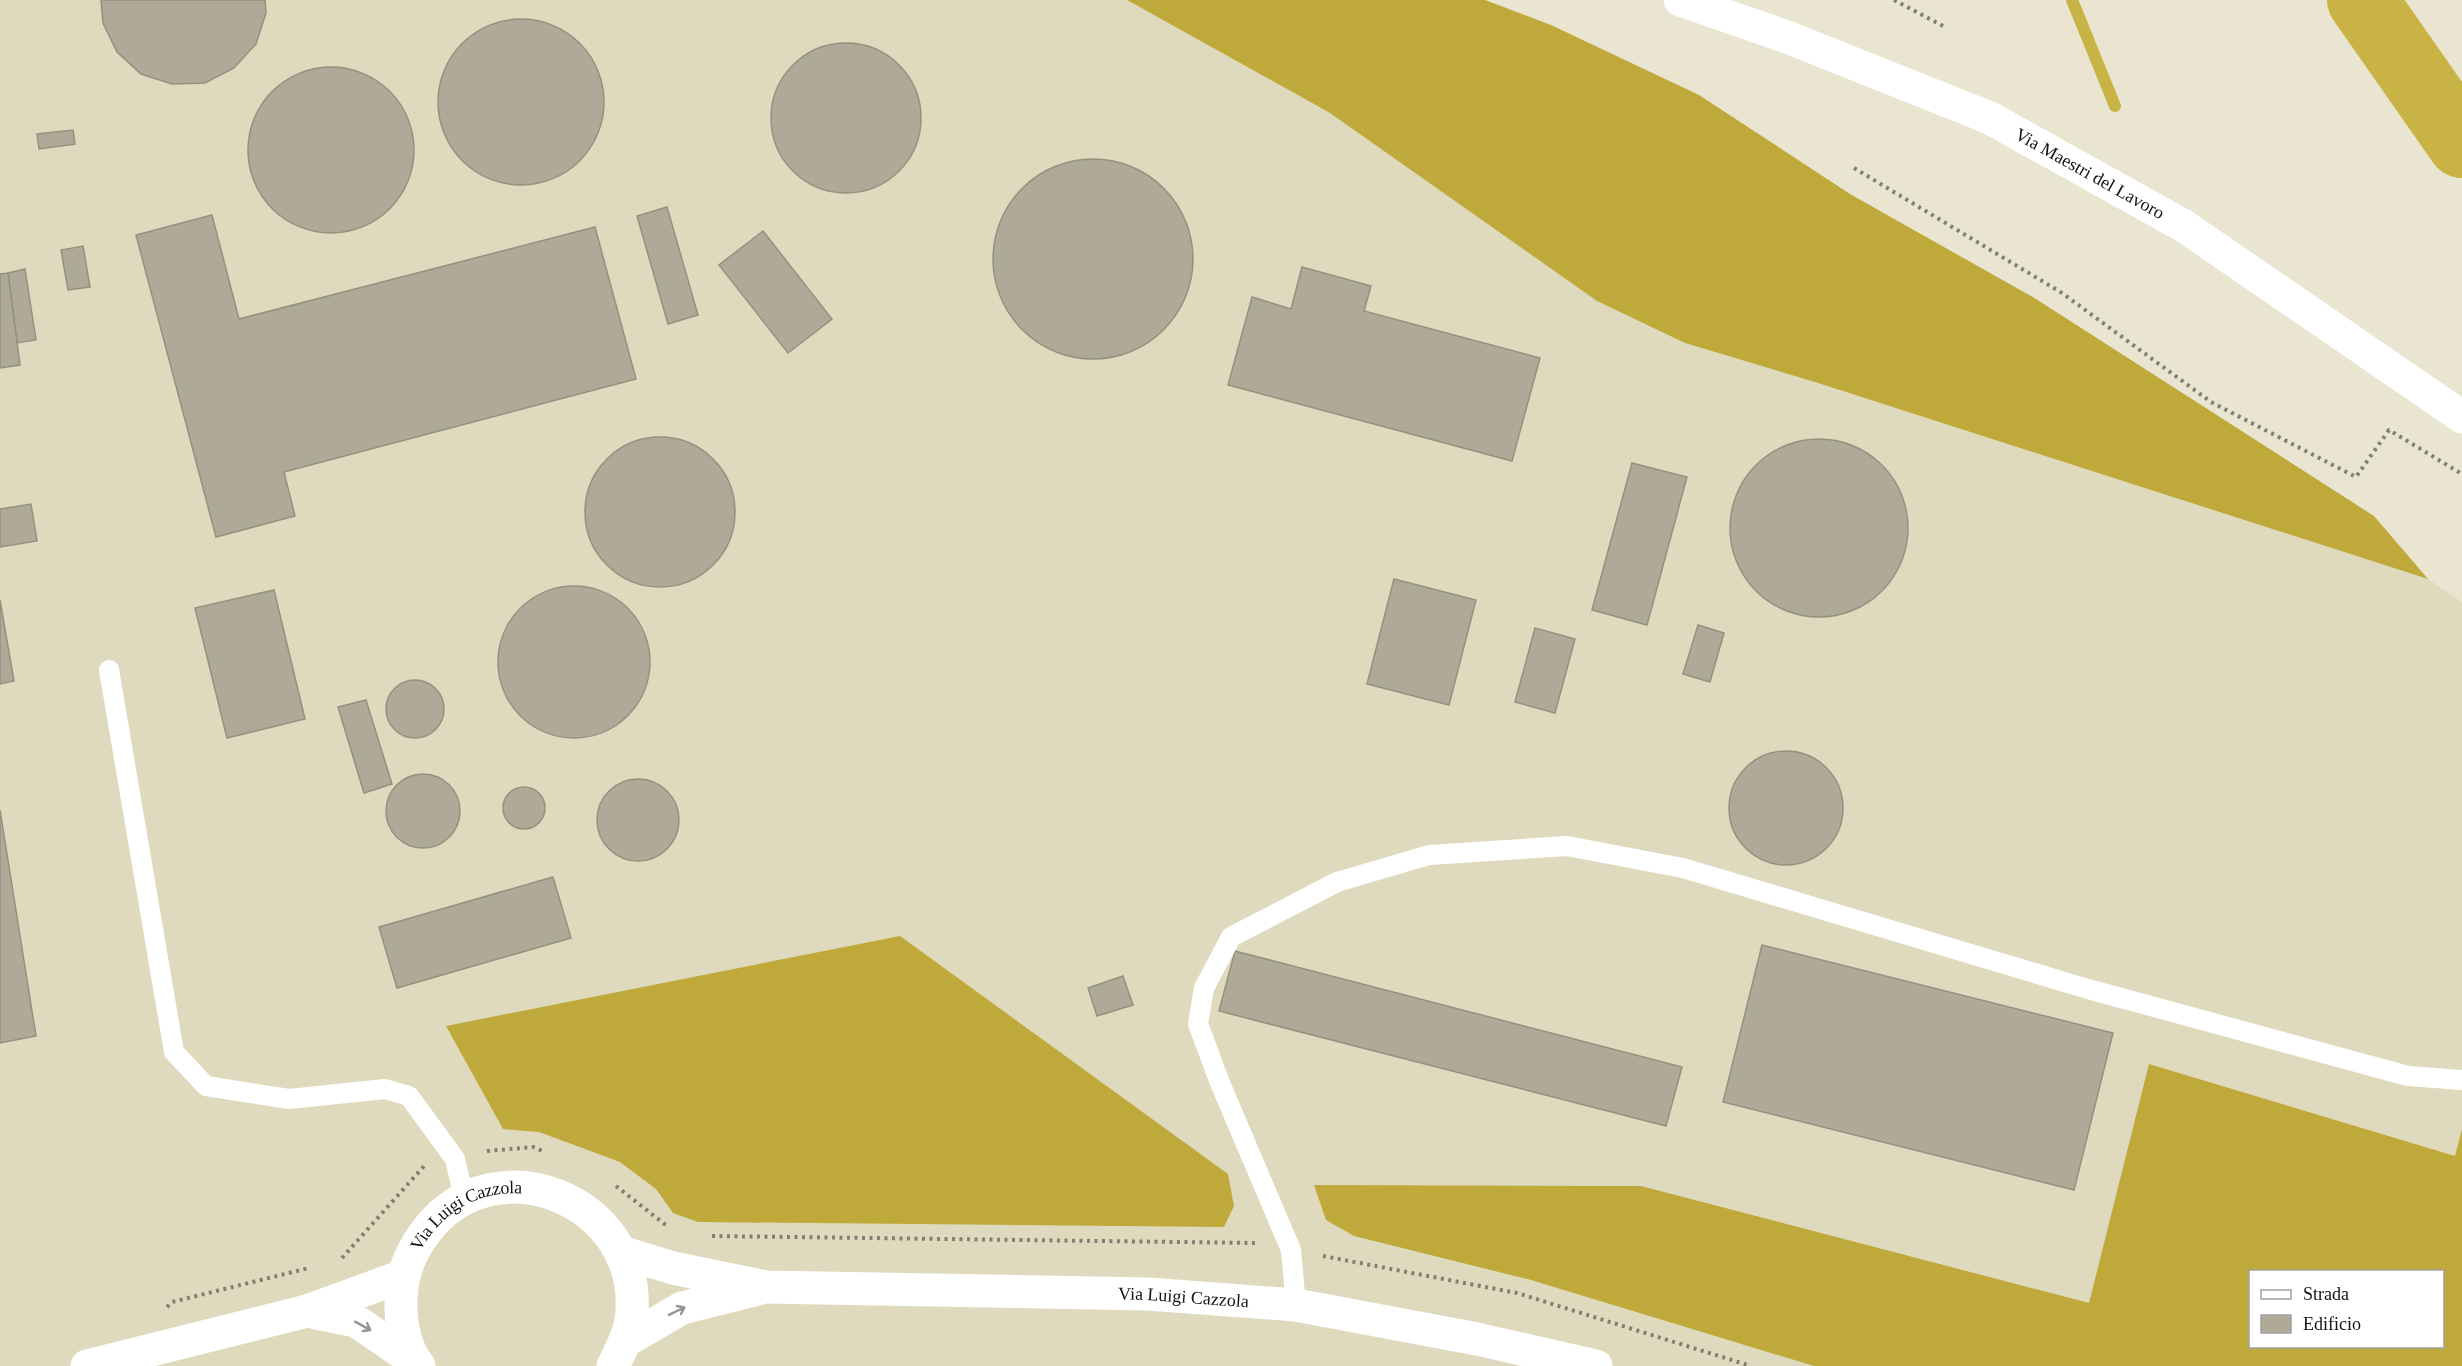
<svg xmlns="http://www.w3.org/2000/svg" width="2462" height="1366" viewBox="0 0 2462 1366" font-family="Georgia,serif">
  <rect width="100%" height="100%" fill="#e9e5d1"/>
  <path fill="#dfdabe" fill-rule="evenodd" d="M0 0H1127L1330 113 1685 343 1818 383 2428 579 2462 602V1366H0ZM2250 1272H2442V1346H2250Z"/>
  <g fill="#bfa93a" fill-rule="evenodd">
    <path d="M1127 0H1485L1551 25 1699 95 1850 194 2036 299 2374 516 2428 579 1818 383 1685 343 1597 301 1330 113Z"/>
    <path d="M900 936 1228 1174 1234 1206 1224 1227 698 1222 673 1213 656 1189 620 1162 539 1132 503 1129 446 1026Z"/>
    <path d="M2149 1064 2455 1156 2462 1129V1366H1814L1531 1280 1354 1236 1326 1220 1314 1185 1641 1186 2089 1303ZM2250 1272H2442V1346H2250Z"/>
  </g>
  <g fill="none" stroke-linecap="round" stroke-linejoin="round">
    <path stroke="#c9b345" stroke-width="12" d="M2072 0 2115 106"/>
    <path stroke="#c9b345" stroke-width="70" d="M2362 0 2462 143"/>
  </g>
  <g fill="#aeaa97" stroke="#95917f" stroke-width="1.5">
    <path d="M101 0H265L266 13 256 44 234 68 205 83 172 84 141 74 117 52 103 23Z"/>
    <circle cx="521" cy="102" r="83"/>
    <circle cx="846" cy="118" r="75"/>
    <circle cx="331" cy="150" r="83"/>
    <path d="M73 130 75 144 39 149 37 134Z"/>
    <circle cx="1093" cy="259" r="100"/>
    <path d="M667 207 698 315 668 324 637 216Z"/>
    <path d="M212 215 239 319 595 227 636 379 284 472 295 516 216 537 136 235Z"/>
    <path d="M763 231 832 319 788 353 719 265Z"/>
    <path d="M83 246 90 287 68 290 61 250Z"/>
    <path d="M1302 267 1371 286 1364 311 1540 358 1512 461 1228 385 1252 297 1291 309Z"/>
    <path d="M25 269 36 340 17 343 8 273Z"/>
    <path d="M8 273 20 365 0 368V274Z"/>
    <circle cx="660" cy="512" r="75"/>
    <circle cx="1819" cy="528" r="89"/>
    <path d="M1632 463 1687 477 1647 625 1592 610Z"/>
    <path d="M31 504 37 541 0 547V509Z"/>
    <path d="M1394 579 1476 600 1449 705 1367 684Z"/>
    <circle cx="574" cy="662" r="76"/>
    <path d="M274 590 305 719 227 738 195 608Z"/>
    <path d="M0 600 14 681 0 684Z"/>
    <path d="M1698 625 1724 633 1710 682 1683 674Z"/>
    <path d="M1535 628 1575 639 1555 713 1515 702Z"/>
    <circle cx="415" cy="709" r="29"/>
    <path d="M366 700 392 784 364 793 338 707Z"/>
    <circle cx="1786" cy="808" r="57"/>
    <circle cx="423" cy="811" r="37"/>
    <circle cx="638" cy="820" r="41"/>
    <circle cx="524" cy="808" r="21"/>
    <path d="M0 810 36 1036 0 1043Z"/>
    <path d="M553 877 571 938 397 988 379 927Z"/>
    <path d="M1762 945 2113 1033 2074 1190 1723 1102Z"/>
    <path d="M1235 951 1682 1067 1666 1126 1219 1011Z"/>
    <path d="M1123 976 1133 1005 1097 1016 1088 988Z"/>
  </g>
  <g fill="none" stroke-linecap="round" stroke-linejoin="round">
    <g stroke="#827f72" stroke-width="4" stroke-dasharray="3 4.5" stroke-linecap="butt">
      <path d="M1894 0 1943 26"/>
      <path d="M1854 168 2062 293 2211 402 2356 477 2389 430 2462 474"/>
      <path d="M487 1151 533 1147 545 1152"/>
      <path d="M616 1186 667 1226"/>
      <path d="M712 1236 1256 1243"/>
      <path d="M1323 1256 1517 1293 1751 1366"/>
      <path d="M342 1258 425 1165"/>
      <path d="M167 1307 172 1302 309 1268"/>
    </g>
    <g stroke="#fff" stroke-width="20">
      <path d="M109 670 174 1052 206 1086 289 1099 385 1089 409 1096 455 1159 464 1198"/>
      <path d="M1296 1305 1291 1250 1220 1083 1198 1024 1204 988 1231 937 1337 882 1429 855 1567 846 1683 868 2088 989 2408 1076 2462 1080"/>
    </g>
    <g stroke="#fff" stroke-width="33">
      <path id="s1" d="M621 1252 673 1268 766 1287 1148 1294 1296 1305 1477 1339 1596 1366"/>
      <path d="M307 1311 356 1321 416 1362"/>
      <path d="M627 1340 682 1308 758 1289"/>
      <path d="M87 1366 307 1311 403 1276"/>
      <path id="s2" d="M419 1366C402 1345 399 1313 402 1288 404 1266 414 1247 427 1230 496 1142 639 1200 632 1311 631 1331 622 1348 613 1366"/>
    </g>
    <path stroke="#fff" stroke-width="33" id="s3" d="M1680 0 1787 37 1990 118 2184 226 2462 417"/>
  </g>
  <defs><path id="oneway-shaft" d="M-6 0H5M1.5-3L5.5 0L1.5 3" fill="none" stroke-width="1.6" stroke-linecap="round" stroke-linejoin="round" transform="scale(1.5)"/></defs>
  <g stroke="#959592">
    <use href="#oneway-shaft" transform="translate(677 1311) rotate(-26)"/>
    <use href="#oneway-shaft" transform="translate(363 1326) rotate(29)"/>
  </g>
  <g text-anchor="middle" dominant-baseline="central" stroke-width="4.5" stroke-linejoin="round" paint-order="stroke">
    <g font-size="18" fill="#14130c" stroke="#fff">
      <text stroke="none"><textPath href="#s3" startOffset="446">Via Maestri del Lavoro</textPath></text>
      <text stroke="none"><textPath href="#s2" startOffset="189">Via Luigi Cazzola</textPath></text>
      <text stroke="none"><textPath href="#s1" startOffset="567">Via Luigi Cazzola</textPath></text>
    </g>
  </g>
  <rect x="2249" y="1270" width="195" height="78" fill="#ffffff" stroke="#a1a19e" stroke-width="1.5"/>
  <rect x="2261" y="1290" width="30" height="9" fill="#ffffff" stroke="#a1a19e" stroke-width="1.5"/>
  <text x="2303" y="1300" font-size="18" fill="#14130c">Strada</text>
  <rect x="2261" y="1315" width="30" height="18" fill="#aeaa97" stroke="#a1a19e" stroke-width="1.5"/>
  <text x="2303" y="1330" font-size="18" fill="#14130c">Edificio</text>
</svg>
